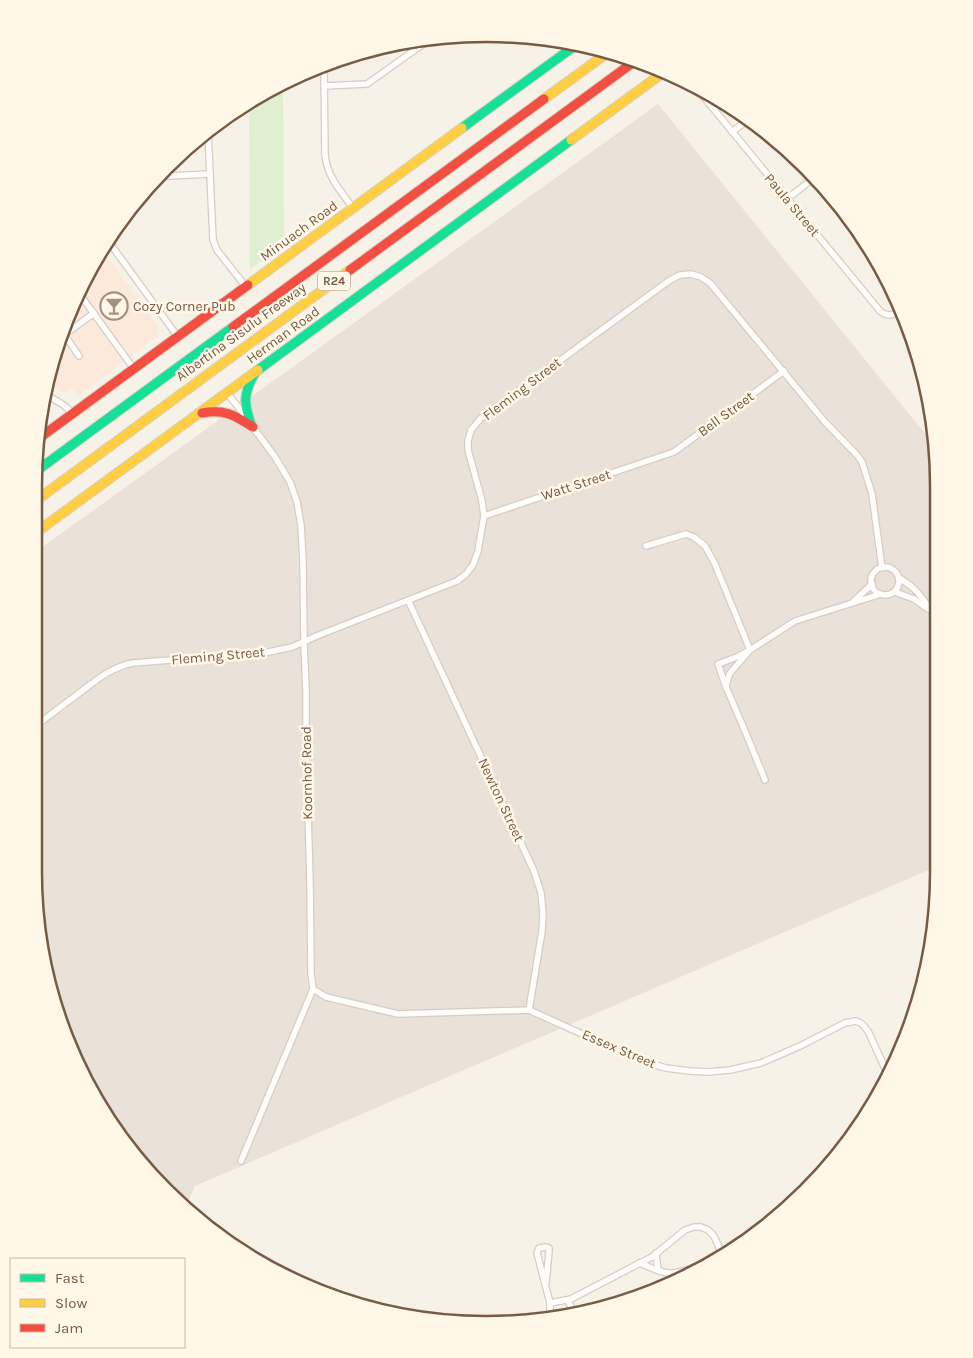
<svg xmlns="http://www.w3.org/2000/svg" width="973" height="1358" viewBox="0 0 973 1358" font-family="Karla,sans-serif">
  <rect width="100%" height="100%" fill="#f7f2e7"/>
  <path fill="#fbeadc" d="M103 250 158 327V337L140 349 133 342 139 350 78 396 72 388 64 393 47 385 84 288 119 335 84 287 95 260Z"/>
  <path fill="#eae2d8" d="M658 104 935 446 938 866 195 1186 185 1209 110 1123 49 989 34 871V553Z"/>
  <path fill="#e0efd0" d="M283 84 284 245 250 269 249 102 260 94Z"/>
  <g fill="none" stroke-linecap="round" stroke-linejoin="round">
    <g stroke="#d6cdc2" stroke-width="8">
      <g id="street">
        <path d="M324 66 325 155C327 176 341 192 353 208"/>
        <path d="M693 84 880 311C887 317 894 316 900 309"/>
        <path d="M324 86 367 84 433 37"/>
        <path d="M208 132 213 240 217 250 246 287"/>
        <path d="M732 132 749 119"/>
        <path d="M169 176 210 174"/>
        <path d="M787 199 815 177"/>
        <path d="M109 242 178 337"/>
        <path d="M81 296 134 369"/>
        <path d="M67 333 94 313"/>
        <path d="M66 337 79 356"/>
        <path d="M50 379 52 380"/>
        <path d="M227 393 247 418"/>
        <path d="M44 394C54 400 67 404 72 415"/>
        <path d="M484 516 674 452 784 371"/>
        <path d="M646 546 686 534 694 537 705 546 715 564 750 650 730 673 726 685"/>
        <circle cx="885" cy="581" r="14"/>
        <path d="M899 578C920 590 923 601 937 618"/>
        <path d="M895 592 914 599 928 609"/>
        <path d="M408 600 534 871 541 893 543 914 542 931 529 1010"/>
        <path d="M853 602 872 584"/>
        <path d="M34 727C49 716 63 705 78 694 95 681 111 667 133 663L264 653 292 647 319 635 457 581 466 574 473 565 478 551 480 539 484 516 482 501 468 450V441L471 430 481 418 670 280 680 275 691 274 701 277 710 283 825 422 857 455 862 462 872 494 882 568"/>
        <path d="M765 780 745 731 726 687 718 664 737 657 750 650 795 621 881 594"/>
        <path d="M313 989 326 997 398 1014 529 1010 642 1061 666 1068 689 1071 708 1072 730 1070 761 1063 800 1046 845 1023 856 1021 862 1024 868 1031 889 1077"/>
        <path d="M241 1161 313 989 311 973 310 883 306 739V691L304 643 303 561 301 525 297 502 290 482 275 457 252 426"/>
        <path d="M656 1253 658 1270"/>
        <path d="M640 1263C649 1267 660 1273 670 1273 683 1273 700 1265 712 1261"/>
        <path d="M546 1283 549 1251V1248L546 1247 539 1248 537 1253 550 1303V1319"/>
        <path d="M568 1300 573 1312"/>
        <path d="M550 1303 571 1299 640 1263 652 1257 685 1230 694 1227H701L708 1230 714 1236 722 1254"/>
      </g>
    </g>
    <g stroke="#d8cfc3" stroke-width="11">
      <g id="fast">
        <path d="M462 128 576 45"/>
        <path d="M258 370 571 140"/>
        <path d="M251 424C244 404 243 394 254 375"/>
        <path d="M35 472 233 327"/>
      </g>
    </g>
    <g stroke="#d8cfc3" stroke-width="11">
      <g id="slow">
        <path d="M544 99 610 51"/>
        <path d="M571 140 664 72"/>
        <path d="M248 285 462 128"/>
        <path d="M34 502 350 270"/>
        <path d="M34 534 258 370"/>
      </g>
    </g>
    <g stroke="#d8cfc3" stroke-width="11">
      <g id="jam">
        <path d="M350 270 635 61"/>
        <path d="M233 327 544 99"/>
        <path d="M202 413C225 409 234 415 253 427"/>
        <path d="M38 439 248 285"/>
      </g>
    </g>
    <use href="#street" stroke="#fefdfb" stroke-width="5.5"/>
    <use href="#fast" stroke="#16e098" stroke-width="9"/>
    <use href="#slow" stroke="#ffcf43" stroke-width="9"/>
    <use href="#jam" stroke="#f24e42" stroke-width="9"/>
  </g>
  <defs>
    <g id="bar-ring" transform="scale(1.4375)"><circle r="9.5" fill="#fff8e8" stroke="#a4907e" stroke-width="1.5"/><path d="M-6-5H6L.8 .8V4.5H3.5V6h-7V4.5H-.8V.8Z" fill="#a4907e"/></g>
  </defs>
  <g fill-rule="evenodd">
    <use href="#bar-ring" x="114" y="306"/>
  </g>
  <g text-anchor="middle" dominant-baseline="central" stroke-width="5" stroke-linejoin="round" paint-order="stroke">
    <rect fill="#fff8e8" stroke="#a08a76" stroke-width="1" x="318" y="271.5" width="32" height="19" rx="4"/>
    <g font-size="12" font-weight="bold" fill="#775b45">
      <text x="334" y="281">R24</text>
    </g>
    <g font-size="14" fill="#775b45" stroke="#fff8e8">
      <text transform="translate(792 205) rotate(50)">Paula Street</text>
      <text transform="translate(299 231) rotate(-36)">Minuach Road</text>
      <text transform="translate(241 332) rotate(-36)">Albertina Sisulu Freeway</text>
      <text transform="translate(283 335) rotate(-36)">Herman Road</text>
      <text transform="translate(522 389) rotate(-37)">Fleming Street</text>
      <text transform="translate(726 414) rotate(-36)">Bell Street</text>
      <text transform="translate(576 485) rotate(-18)">Watt Street</text>
      <text transform="translate(218 656) rotate(-5)">Fleming Street</text>
      <text transform="translate(307 773) rotate(-91)">Koornhof Road</text>
      <text transform="translate(501 800) rotate(65)">Newton Street</text>
      <text transform="translate(619 1049) rotate(23)">Essex Street</text>
    </g>
    <g font-size="14" fill="#775b45" stroke="#fff8e8" text-anchor="start">
      <text x="133" y="306">Cozy Corner Pub</text>
    </g>
  </g>
  <path d="M0 0H973V1358H0ZM486 42H486A444 444 0 0 1 930 486V872A444 444 0 0 1 486 1316H486A444 444 0 0 1 42 872V486A444 444 0 0 1 486 42Z" fill="#fff8e8" fill-rule="evenodd"/>
  <path fill="none" stroke="#775b45" stroke-width="2.5" d="M486 42H486A444 444 0 0 1 930 486V872A444 444 0 0 1 486 1316H486A444 444 0 0 1 42 872V486A444 444 0 0 1 486 42Z"/>
  <rect x="10" y="1258" width="175" height="90" fill="#fff8e8" stroke="#c9b9a7"/>
  <rect x="20" y="1274" width="25" height="8" fill="#16e098" stroke="#c9b9a7"/>
  <text x="55" y="1283" font-size="15" fill="#775b45">Fast</text>
  <rect x="20" y="1299" width="25" height="8" fill="#ffcf43" stroke="#c9b9a7"/>
  <text x="55" y="1308" font-size="15" fill="#775b45">Slow</text>
  <rect x="20" y="1324" width="25" height="8" fill="#f24e42" stroke="#c9b9a7"/>
  <text x="55" y="1333" font-size="15" fill="#775b45">Jam</text>
</svg>
